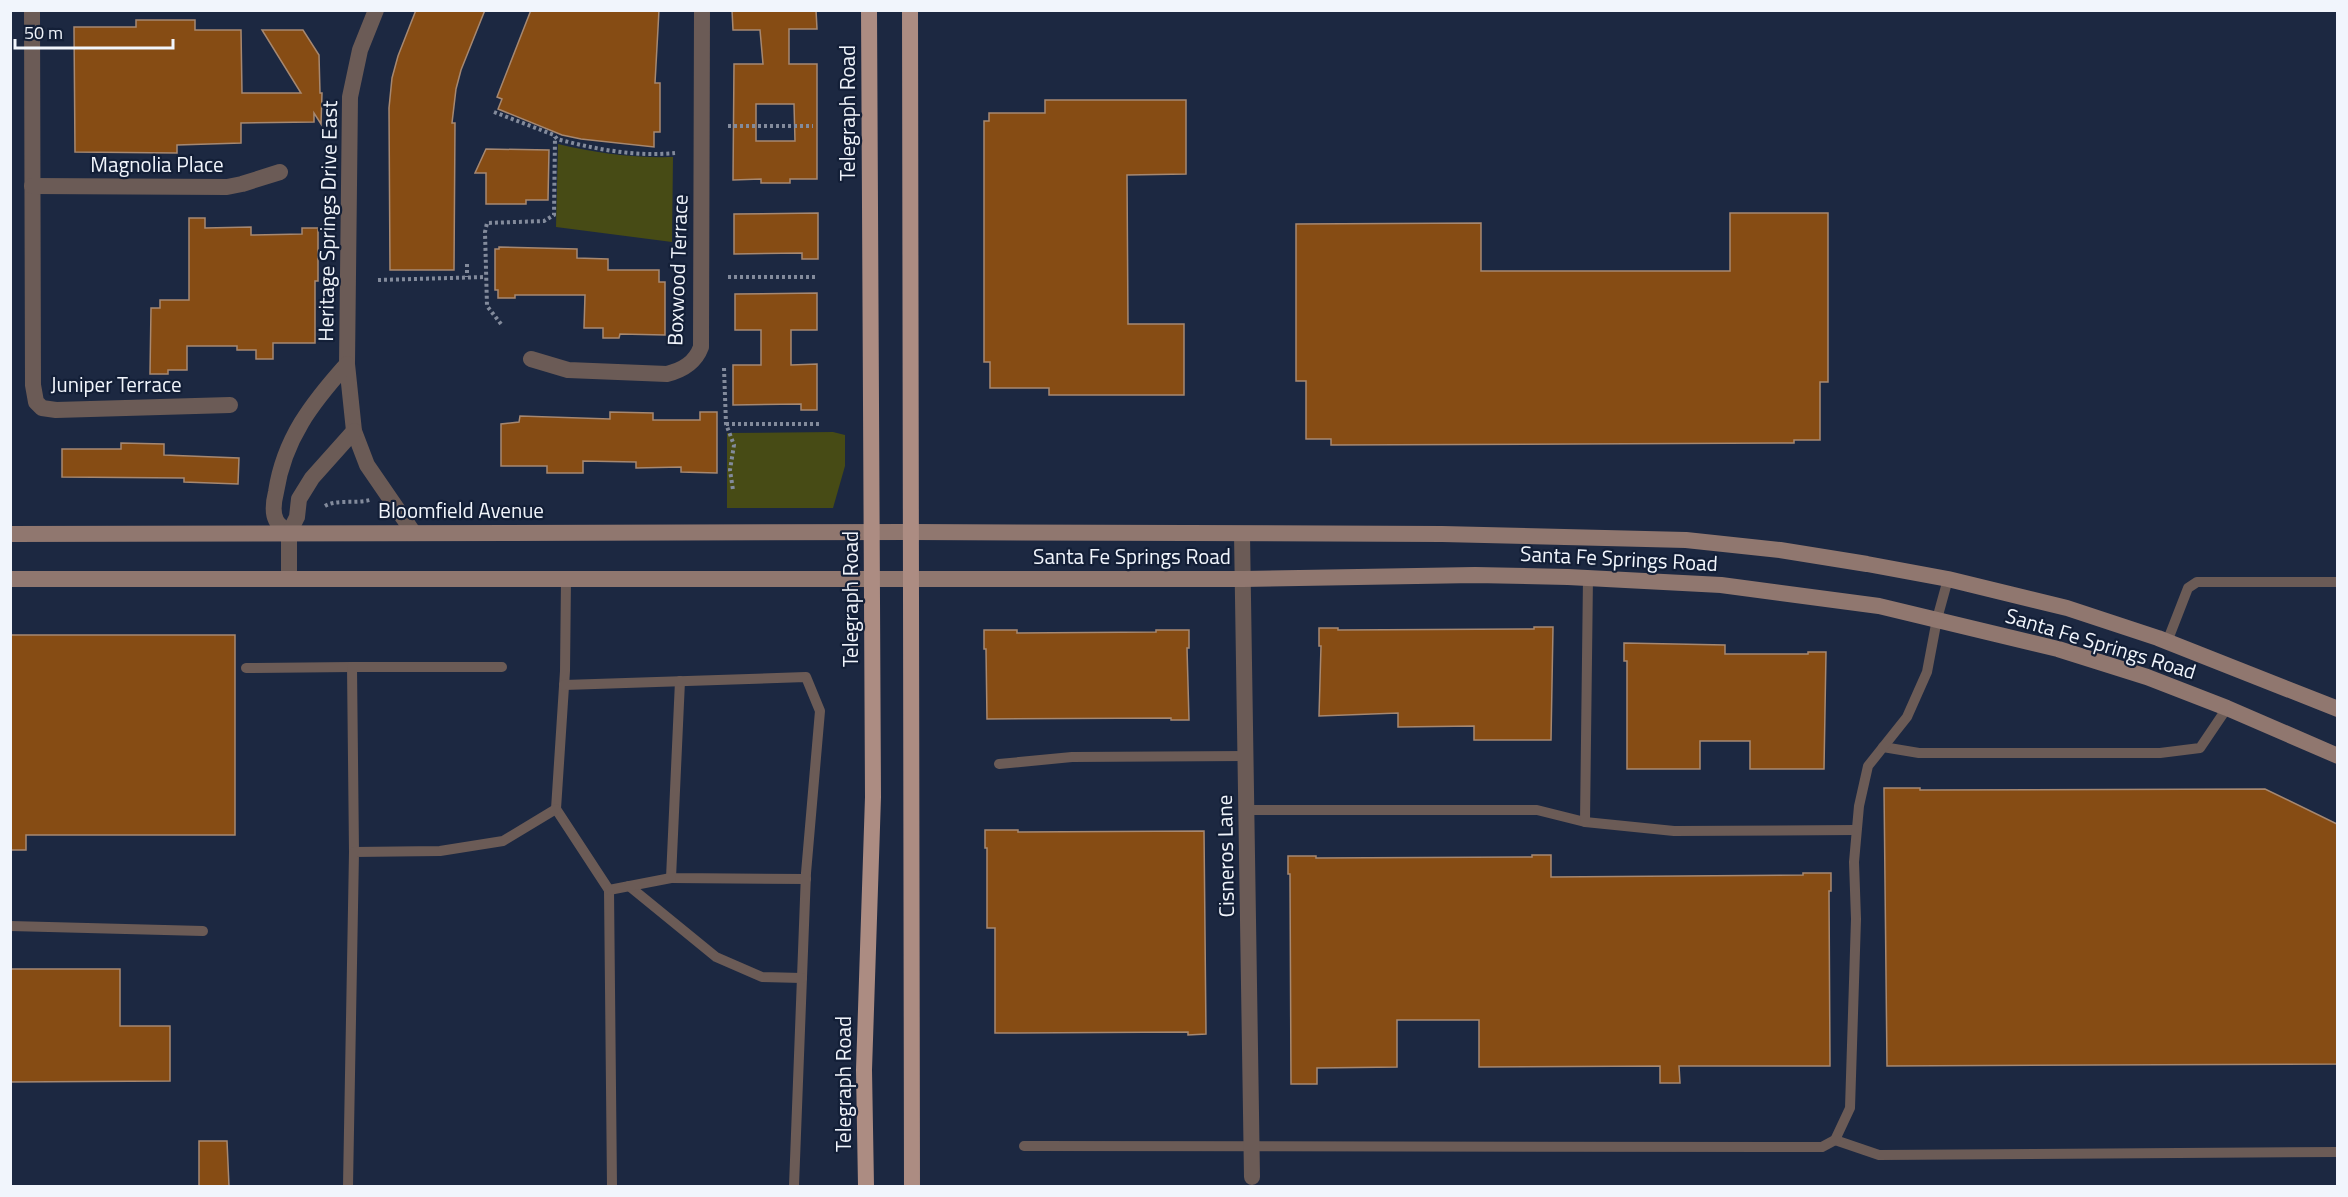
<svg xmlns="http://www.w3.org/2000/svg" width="2348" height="1197" viewBox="0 0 2348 1197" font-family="'Titillium Web',sans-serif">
  <rect width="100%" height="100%" fill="#1c2841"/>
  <g fill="#474b15">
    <path d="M558 144C595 153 634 158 673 157L672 242 556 227Z"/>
    <path d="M833 432 845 435V466L833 508H727V433Z"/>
  </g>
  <g fill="#864c14" stroke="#a68871" stroke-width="1.5" fill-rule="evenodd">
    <path d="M416 10H485L461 70 456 89 452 123H455L454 270H390L389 108 392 78 398 56Z"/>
    <path d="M531 10H659L655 83H660V132H654V147L581 139 562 135 498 109 502 99 497 97Z"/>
    <path d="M732 10H816L817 29H789V64H817V179H790V183H761V179L733 180 734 64H763L760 30H733ZM756 104H794L795 141H756Z"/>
    <path d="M136 20H195V30H241L242 93H301L262 30H303L319 55 320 93H322L321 124 314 113V122L241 123V143L177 145V153L75 152 74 27H136Z"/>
    <path d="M1045 100H1186V174L1127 175 1128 324H1184V395H1049V388H990V362H984V121H989V113H1045Z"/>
    <path d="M486 149 549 150 548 200H526V204H486V173H475Z"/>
    <path d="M818 213V259H802V253L734 254V214Z"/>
    <path d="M1730 213H1828V382H1820V440H1794V443L1331 445V439H1306V381H1296V224L1481 223V271H1730Z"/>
    <path d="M189 218H205V228L251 227V235L302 234V228H318V281H315V343H273V359H256V350H237V346H187V370H168V374H150L151 308H160V300H189Z"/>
    <path d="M499 247 577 249V258L608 259V270H659V282H665V335L620 334 619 338H603V328H584L585 295H515V298H498V290H495V249H499Z"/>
    <path d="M817 293V330H791V365L817 364V410H801V404L733 405V365H761V330H735V294Z"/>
    <path d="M610 412 653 413V420H700V412H717V473L681 472V467L636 468V462L583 461V473H547V466H501V424L519 422 520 416 610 419Z"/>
    <path d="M121 443 164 444V455L239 458 238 484 184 482V478L62 477V449H121Z"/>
    <path d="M1534 627H1553L1551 740H1474V726L1398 727V713L1319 716 1321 646H1319V628H1338V630L1534 629Z"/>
    <path d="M984 630H1017V633L1156 632V630H1189V648H1187L1189 720H1171V718L987 719 986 649H984Z"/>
    <path d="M10 635H235V835H26V850H10Z"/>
    <path d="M1624 643 1725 645V654H1808V652H1826L1824 769H1750V741H1700V769H1627V661H1624Z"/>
    <path d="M1884 788H1920V790L2265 789 2337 824V1064L1887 1066Z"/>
    <path d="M985 830H1018V832L1204 831 1206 1034 1188 1035V1032L995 1033V928H987V848H985Z"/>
    <path d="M1532 855H1551V877L1803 875V873H1831V891H1829L1830 1066H1679L1680 1083H1660V1066L1479 1067V1020H1397V1067L1317 1068V1084H1291L1290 874H1288V856H1316V858L1532 857Z"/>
    <path d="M10 969H120V1026H170V1081L10 1082Z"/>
    <path d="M199 1141H227L229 1186H199Z"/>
  </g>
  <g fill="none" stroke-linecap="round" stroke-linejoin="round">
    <g stroke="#838b9c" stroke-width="4" stroke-dasharray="3 3" stroke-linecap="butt">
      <path d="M494 112 554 135 557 139C594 149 636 157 675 153"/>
      <path d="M728 126H813"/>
      <path d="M467 264V277"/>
      <path d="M728 277H817"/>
      <path d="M378 280 486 277"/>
      <path d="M501 324 487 306 485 232 487 223 544 221 554 215 555 137"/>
      <path d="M724 368 726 424 734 445 730 470 733 490"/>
      <path d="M726 424H819"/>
      <path d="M325 506C337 499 355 504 370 500"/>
    </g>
    <g stroke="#6b5b56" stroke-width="10">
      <path d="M566 579 565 671 556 809 609 890 612 1186"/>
      <path d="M2167 642 2188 588 2197 582H2338"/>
      <path d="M246 668 352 667"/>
      <path d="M680 681 671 878 806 879"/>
      <path d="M564 685 806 677 820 711 806 873 794 1186"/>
      <path d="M1883 747 1919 753H2160L2200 748 2227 708"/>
      <path d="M999 764 1072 757 1246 756"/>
      <path d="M1246 810H1537L1585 822 1674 831 1856 830"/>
      <path d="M1585 822 1588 577"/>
      <path d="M354 852 352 667H502"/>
      <path d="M629 886 716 957 762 977 802 978"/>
      <path d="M609 890 671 878"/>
      <path d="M10 926 203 931"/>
      <path d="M1835 1140 1879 1155 2338 1152"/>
      <path d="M1024 1146 1822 1147 1835 1140 1850 1108 1856 919 1854 862 1859 806 1868 766 1907 717 1927 672 1937 619 1948 579"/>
      <path d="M348 1186 354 852 440 851 503 841 556 809"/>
    </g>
    <g stroke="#6b5b56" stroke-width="16">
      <path d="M32 10 33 385 36 402 42 408 56 410 230 405"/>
      <path d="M32 186 227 187 242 184 280 172"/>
      <path d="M531 359 568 370 667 374C683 370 695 363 701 347L702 10"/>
      <path d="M1242 534 1252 1177"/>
    </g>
    <g stroke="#6b5b56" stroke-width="16">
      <path d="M376 10 360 50 350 97 347 364 354 431 367 465 413 532"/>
      <path d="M289 533C285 529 278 525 276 520 272 512 274 500 276 492 284 439 312 403 347 364"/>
      <path d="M289 579V533L297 517 299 499 312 478 354 431"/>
    </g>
    <g stroke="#90776f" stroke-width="16">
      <path d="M10 534 912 532 1442 534 1686 540 1780 550 1867 564 1948 579 2067 608 2158 638 2338 709"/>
      <path d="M10 579H1243L1475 575 1568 577 1721 585 1879 606 2058 649 2147 677 2227 708 2338 756"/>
    </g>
    <g stroke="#ac8c82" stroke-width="16">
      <path d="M910 10 912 1186"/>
      <path d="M866 1186 864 1070 873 797 869 10"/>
    </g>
  </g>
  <g text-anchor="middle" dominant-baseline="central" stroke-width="4.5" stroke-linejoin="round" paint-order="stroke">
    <g font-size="21" fill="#f1f5fc" stroke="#131f37">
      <text transform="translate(847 113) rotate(-90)">Telegraph Road</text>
      <text x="157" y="164">Magnolia Place</text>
      <text transform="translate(327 221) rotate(-89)">Heritage Springs Drive East</text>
      <text transform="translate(677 270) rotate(-88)">Boxwood Terrace</text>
      <text x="116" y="384">Juniper Terrace</text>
      <text x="461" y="510">Bloomfield Avenue</text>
      <text x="1132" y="556">Santa Fe Springs Road</text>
      <text transform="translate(1619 558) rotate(3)">Santa Fe Springs Road</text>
      <text transform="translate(850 599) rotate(-90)">Telegraph Road</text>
      <text transform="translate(2101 643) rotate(17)">Santa Fe Springs Road</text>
      <text transform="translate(1225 856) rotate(-91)">Cisneros Lane</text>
      <text transform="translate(843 1084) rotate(-90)">Telegraph Road</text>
    </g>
  </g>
  <rect width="2348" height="1197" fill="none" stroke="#f1f5fc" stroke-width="24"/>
  <path d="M15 39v9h158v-9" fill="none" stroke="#f1f5fc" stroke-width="3"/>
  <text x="24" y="39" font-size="18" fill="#f1f5fc" stroke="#131f37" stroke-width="4.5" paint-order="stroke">50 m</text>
</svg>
